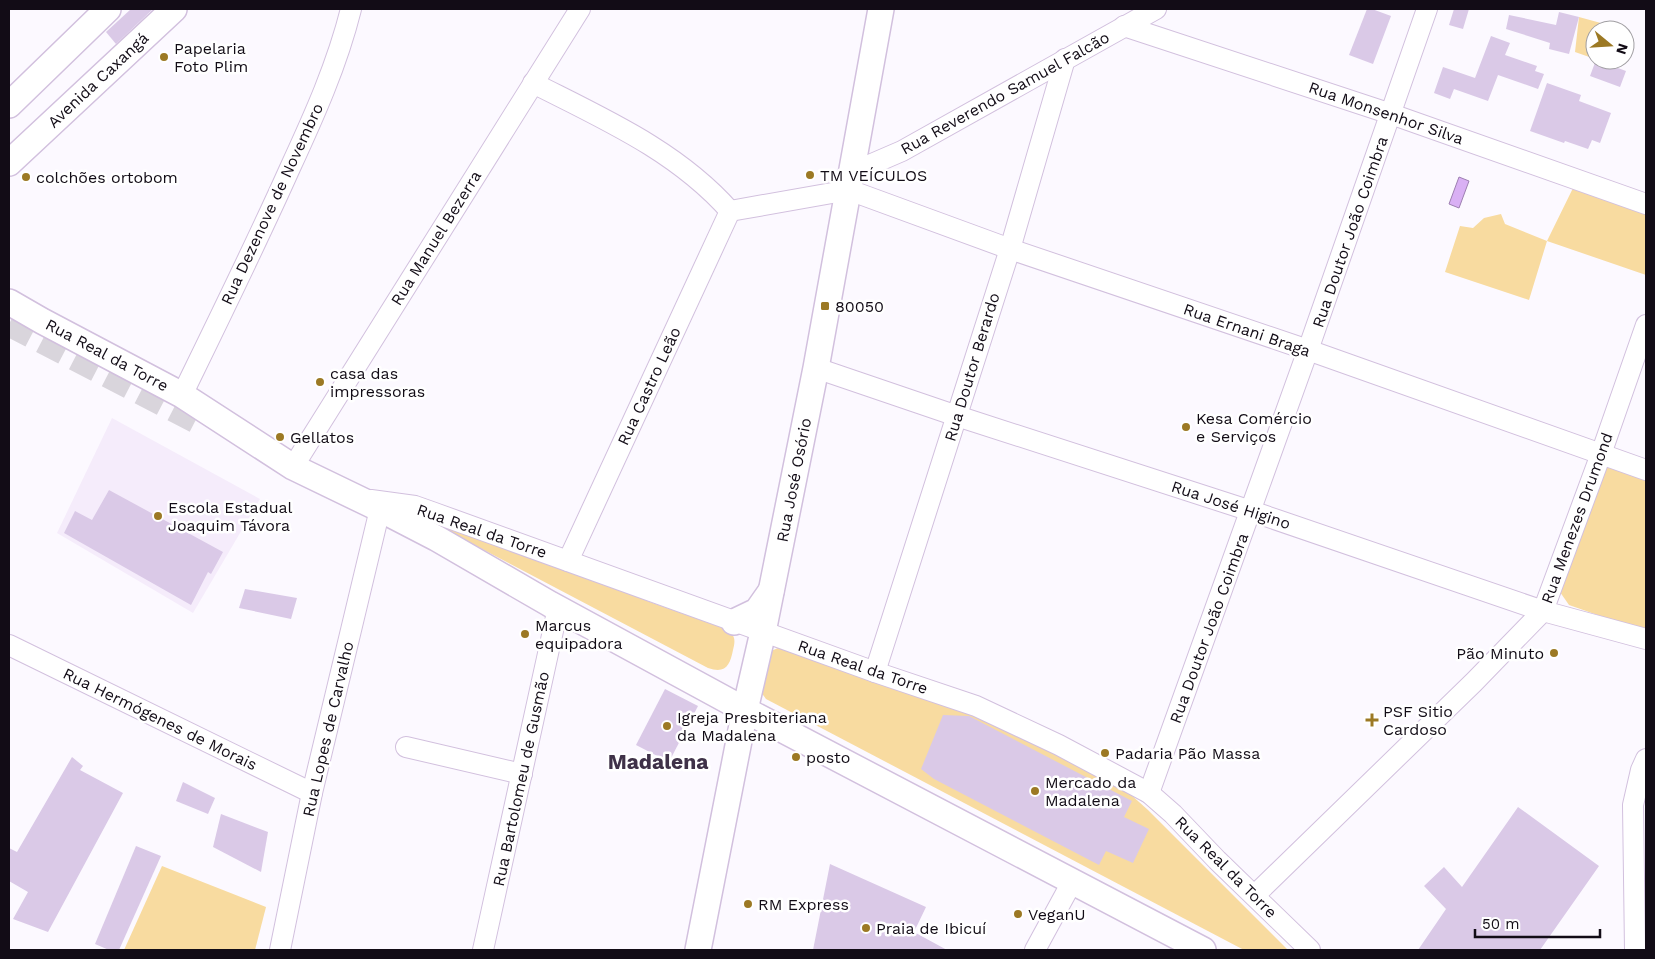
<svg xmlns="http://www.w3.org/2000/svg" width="1655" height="959" viewBox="0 0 1655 959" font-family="'Work Sans',sans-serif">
  <rect width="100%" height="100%" fill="#fcf9ff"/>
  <path fill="#f5ecfb" d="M112 418 260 499 193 613 57 533Z"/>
  <g fill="#f8dba0">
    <path d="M1579 17 1619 28 1618 30H1595V59L1575 52Z"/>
    <path d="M1575 184 1646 212V275L1547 241 1529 300 1445 272 1460 226 1473 228 1484 218 1501 214 1505 224 1547 241Z"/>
    <path d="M1607 466 1646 474V632L1569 605 1560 592Z"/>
    <path d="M404 508 571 569 650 602 726 629C730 631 733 634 734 638 735 642 734 646 733 650 730 665 726 674 708 668Z"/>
    <path d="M778 648 1010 729 1129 793 1148 810 1288 950H1244L766 699 761 692 771 651Z"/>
    <path d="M162 866 266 907 255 950H124Z"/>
  </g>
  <path fill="#d9b0f4" stroke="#9d7fb1" d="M1459 177 1469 181 1459 208 1449 204Z"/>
  <g fill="#dac9e7">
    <path d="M131 9H153L116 44 106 32Z"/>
    <path d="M1367 9H1372L1391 16 1373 64 1349 55Z"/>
    <path d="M1454 9H1469L1463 29 1449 25Z"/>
    <path d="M1559 12 1579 17 1569 54 1549 49 1550 43 1506 29 1509 15 1556 25Z"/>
    <path d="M1491 36 1510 43 1505 55 1537 66 1535 71 1544 74 1538 89 1498 75 1488 101 1454 89 1450 99 1434 93 1443 67 1475 78Z"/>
    <path d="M1596 60 1626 71 1620 87 1590 76Z"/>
    <path d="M1547 83 1581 95 1579 101 1611 113 1600 143 1592 140 1588 149 1565 141 1564 143 1530 131Z"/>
    <path d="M109 490 223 552 211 574 208 572 191 605 64 533 75 511 92 520Z"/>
    <path d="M245 589 297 598 291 619 239 608Z"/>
    <path d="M665 689 698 706 669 762 636 745Z"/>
    <path d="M943 715 969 716 1132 801 1124 817 1149 829 1133 863 1106 851 1099 865 934 779 921 769Z"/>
    <path d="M72 757 83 766 80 770 123 793 48 932 13 919 28 892 9 881V848L17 852Z"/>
    <path d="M183 782 215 798 208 814 176 801Z"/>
    <path d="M1518 807 1599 866 1540 950H1418L1446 909 1424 886 1444 867 1462 887Z"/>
    <path d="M221 814 268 832 261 872 213 847Z"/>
    <path d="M136 846 161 856 119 950H109L95 944Z"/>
    <path d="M830 864 926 907 914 932 947 950H813Z"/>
  </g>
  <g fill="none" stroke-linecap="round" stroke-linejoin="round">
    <path stroke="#d9d5dc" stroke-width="25" stroke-dasharray="25 12" stroke-linecap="butt" d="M9 324 202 424"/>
    <g stroke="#d2c0de" stroke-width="22">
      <g id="minor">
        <path d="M1124 26 1391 114 1646 204"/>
        <path d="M533 83C604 119 677 151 730 211"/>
        <path d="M851 173 902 151 1156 9"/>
        <path d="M730 211 849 190 1010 249 1308 350 1646 470"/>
        <path d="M816 368 957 416 1251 511 1543 611 1646 639"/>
        <path d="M182 395C219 319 256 244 290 168 314 116 337 65 351 9"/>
        <path d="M293 467 580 9"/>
        <path d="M371 500 415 506 432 512 875 672 976 706 1059 745 1149 793 1173 814 1217 860 1310 950"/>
        <path d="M568 561 730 211"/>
        <path d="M9 645 312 793"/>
        <path d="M875 672 1010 249 1065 59"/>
        <path d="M406 747 522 774"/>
        <path d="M1149 793 1308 350 1427 9"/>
        <path d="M1255 895 1474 682 1543 611 1601 454 1646 325"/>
        <path d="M280 950 312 793 380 509"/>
        <path d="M483 950 558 608"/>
        <path d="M1035 950 1072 882"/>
        <path d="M1635 950 1633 805 1641 770 1646 759"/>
      </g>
    </g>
    <g stroke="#d2c0de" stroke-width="28">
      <g id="major">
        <path d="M9 105 108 9"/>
        <path d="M9 163 174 9"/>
        <path d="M9 302 42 321 182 395 293 467 380 509 436 538 550 604 745 710 1203 950"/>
        <path d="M734 622 757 611 771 591"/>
        <path d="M698 950 745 710 763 632 816 368 881 9"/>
      </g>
    </g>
    <use href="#minor" stroke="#fff" stroke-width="20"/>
    <use href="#major" stroke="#fff" stroke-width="25"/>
  </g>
  <g fill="#9c7924" stroke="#fff" stroke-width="2">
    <circle cx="164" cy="57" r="5"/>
    <circle cx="810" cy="175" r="5"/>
    <circle cx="26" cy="177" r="5"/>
    <rect x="820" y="301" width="10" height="10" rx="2.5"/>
    <circle cx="320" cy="382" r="5"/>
    <circle cx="1186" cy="427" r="5"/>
    <circle cx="280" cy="437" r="5"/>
    <circle cx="158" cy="516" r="5"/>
    <circle cx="525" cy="634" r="5"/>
    <circle cx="1554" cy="653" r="5"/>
    <path d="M1369.5 712.5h5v5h5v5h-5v5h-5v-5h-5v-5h5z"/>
    <circle cx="667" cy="726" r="5"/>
    <circle cx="1105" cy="753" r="5"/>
    <circle cx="796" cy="757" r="5"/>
    <circle cx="1035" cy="791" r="5"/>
    <circle cx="748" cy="904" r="5"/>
    <circle cx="1018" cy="914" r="5"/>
    <circle cx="866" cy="928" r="5"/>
  </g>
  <g text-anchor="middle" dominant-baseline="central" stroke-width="5" stroke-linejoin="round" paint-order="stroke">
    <g font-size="16" fill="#120c16" stroke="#fff" text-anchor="start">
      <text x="174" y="48">Papelaria<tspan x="174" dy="18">Foto Plim</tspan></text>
      <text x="820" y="175">TM VEÍCULOS</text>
      <text x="36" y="177">colchões ortobom</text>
      <text x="835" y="306">80050</text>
      <text x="330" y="373">casa das<tspan x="330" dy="18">impressoras</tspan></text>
      <text x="1196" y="418">Kesa Comércio<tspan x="1196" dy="18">e Serviços</tspan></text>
      <text x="290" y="437">Gellatos</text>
      <text x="168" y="507">Escola Estadual<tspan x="168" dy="18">Joaquim Távora</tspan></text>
      <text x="535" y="625">Marcus<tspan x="535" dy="18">equipadora</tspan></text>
      <text x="1544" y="653" text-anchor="end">Pão Minuto</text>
      <text x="1383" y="711">PSF Sitio<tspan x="1383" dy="18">Cardoso</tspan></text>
      <text x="677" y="717">Igreja Presbiteriana<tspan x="677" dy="18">da Madalena</tspan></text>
      <text x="1115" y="753">Padaria Pão Massa</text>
      <text x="806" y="757">posto</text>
      <text x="1045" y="782">Mercado da<tspan x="1045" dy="18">Madalena</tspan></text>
      <text x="758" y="904">RM Express</text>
      <text x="1028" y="914">VeganU</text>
      <text x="876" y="928">Praia de Ibicuí</text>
    </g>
    <g font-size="16" fill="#120c16" stroke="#fff">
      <text transform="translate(98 80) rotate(-43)">Avenida Caxangá</text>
      <text transform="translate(1005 93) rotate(-29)">Rua Reverendo Samuel Falcão</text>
      <text transform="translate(1386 113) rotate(19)">Rua Monsenhor Silva</text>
      <text transform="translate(272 204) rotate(-65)">Rua Dezenove de Novembro</text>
      <text transform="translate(1350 232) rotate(-71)">Rua Doutor João Coimbra</text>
      <text transform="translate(436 238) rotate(-58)">Rua Manuel Bezerra</text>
      <text transform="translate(1247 330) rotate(19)">Rua Ernani Braga</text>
      <text transform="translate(107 355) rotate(28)">Rua Real da Torre</text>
      <text transform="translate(972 367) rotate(-73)">Rua Doutor Berardo</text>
      <text transform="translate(649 386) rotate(-65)">Rua Castro Leão</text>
      <text transform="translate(794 480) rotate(-79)">Rua José Osório</text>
      <text transform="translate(1231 505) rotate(18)">Rua José Higino</text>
      <text transform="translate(1577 518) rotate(-70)">Rua Menezes Drumond</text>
      <text transform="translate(482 531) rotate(19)">Rua Real da Torre</text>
      <text transform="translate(1209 628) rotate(-70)">Rua Doutor João Coimbra</text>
      <text transform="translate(863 667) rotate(19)">Rua Real da Torre</text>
      <text transform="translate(160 719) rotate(26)">Rua Hermógenes de Morais</text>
      <text transform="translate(328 729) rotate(-77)">Rua Lopes de Carvalho</text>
      <text transform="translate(521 779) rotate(-78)">Rua Bartolomeu de Gusmão</text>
      <text transform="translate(1226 867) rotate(45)">Rua Real da Torre</text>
    </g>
    <g font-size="21" font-weight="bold" fill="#3f3148" stroke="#fff">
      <text x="658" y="761">Madalena</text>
    </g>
  </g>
  <rect width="1655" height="959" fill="none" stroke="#120c16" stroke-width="20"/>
  <g transform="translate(1610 45) rotate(108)"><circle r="24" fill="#ffffff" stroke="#a09ea2"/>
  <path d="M0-4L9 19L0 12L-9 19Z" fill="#9c7924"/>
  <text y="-8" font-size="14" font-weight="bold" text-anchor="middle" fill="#120c16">N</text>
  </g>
  <path d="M1475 929v8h125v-8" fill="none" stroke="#120c16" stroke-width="2.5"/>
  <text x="1482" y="929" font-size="15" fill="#120c16" stroke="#ffffff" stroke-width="4" paint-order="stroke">50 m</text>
</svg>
